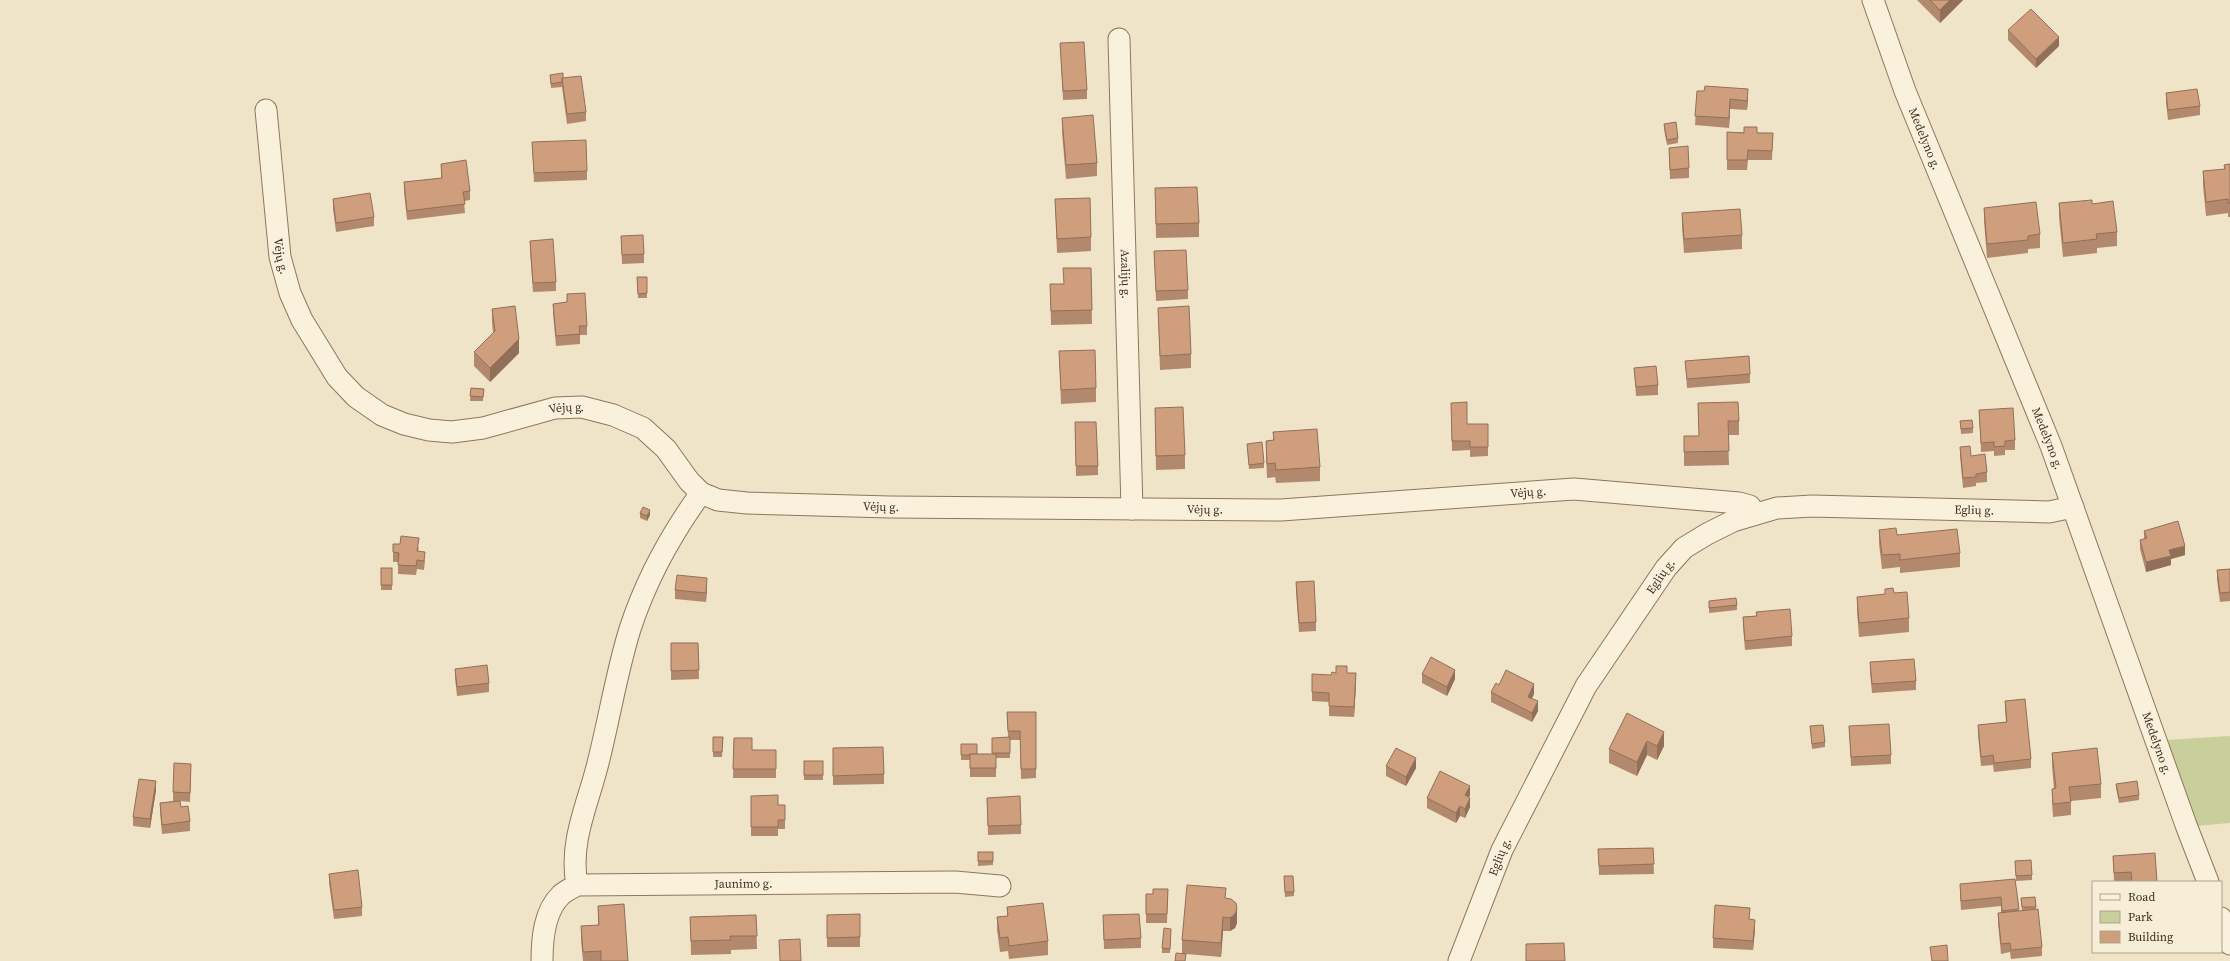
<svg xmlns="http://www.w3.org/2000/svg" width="2230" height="961" viewBox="0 0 2230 961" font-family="'Source Serif 4',serif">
  <rect width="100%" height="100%" fill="#f0e4c8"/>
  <path fill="#c9cf9b" d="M2230 736V823L2197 826 2165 740Z"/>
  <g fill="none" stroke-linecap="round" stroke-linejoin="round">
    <g stroke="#8d765c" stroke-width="23">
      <g id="minor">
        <path id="s1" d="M1873 0 1905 91 2051 446 2186 825 2208 882"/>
        <path id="s2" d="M1119 39 1132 509"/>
        <path id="s3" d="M266 110 280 257 290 293 302 320 337 377 356 397 382 415 404 424 429 430 452 432 483 428 555 408 582 407 613 415 643 428 666 449 689 481 701 493 718 500 747 503 890 507 1281 510 1574 489 1739 503 1750 506 1755 514"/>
        <path d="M577 885C569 843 587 806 597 767 609 721 616 674 630 629 646 580 672 533 701 493"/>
        <path d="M2221 918 2230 944"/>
        <path id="s4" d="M542 961C542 939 544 911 561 895 565 891 572 888 577 885L955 882 1000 886"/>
        <path id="s5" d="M1459 961 1502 850 1586 686 1666 568 1684 548 1707 534 1733 521 1777 508 1812 506 2049 512 2073 507"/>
      </g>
    </g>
    <use href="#minor" stroke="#faf1dc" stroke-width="21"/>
  </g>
  <g fill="#b2896c">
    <path d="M1917 0H1963L1940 23Z"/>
    <path d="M2008 30 2059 46 2036 68 2008 40Z"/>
    <path d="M1060 43 1087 90V99L1063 100Z"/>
    <path d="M550 75 563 78 586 112V121L567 124 562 87 551 88Z"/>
    <path d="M1697 91 1748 98 1747 110 1730 109 1729 128 1695 125Z"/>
    <path d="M2166 93 2200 106V115L2168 120 2166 103Z"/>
    <path d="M1062 118 1097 163V176L1066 179 1062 132Z"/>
    <path d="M1664 124 1678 138V143L1667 145 1664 129Z"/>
    <path d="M1727 132 1773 133 1772 160H1748L1747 170H1727Z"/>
    <path d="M532 142 587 171V180L534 182Z"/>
    <path d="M1669 148 1689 168V178L1670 179Z"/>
    <path d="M441 164 470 191V200L464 201 465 213 407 220 404 192V182L441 178Z"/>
    <path d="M2230 164V217H2228V213L2206 216 2203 185V171L2224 169V165Z"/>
    <path d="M1155 188 1199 223V237L1156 238Z"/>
    <path d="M333 199 374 217V226L336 232 333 209Z"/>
    <path d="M1055 199 1091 237V251L1057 253Z"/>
    <path d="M2059 203 2092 204 2117 232V246L2097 248V253L2063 257 2059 217Z"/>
    <path d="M1984 208 2040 234V248L2028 249V253L1987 258 1984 221Z"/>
    <path d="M1682 213 1742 235V249L1684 253 1682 227Z"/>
    <path d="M621 236 644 254V263L622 264Z"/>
    <path d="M530 241 556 282V291L533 292 530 250Z"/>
    <path d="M1154 251 1188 290V299L1156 301Z"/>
    <path d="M1091 268 1092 324 1051 325 1050 284H1063Z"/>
    <path d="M637 277 647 293V298H638Z"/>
    <path d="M567 294 587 326V335H580V344L556 346 553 313V304L567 302Z"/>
    <path d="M1158 308 1191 354V368L1160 370Z"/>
    <path d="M492 309 519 353 490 382 474 366V352L493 333 492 323Z"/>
    <path d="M1059 351 1096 388V402L1061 404Z"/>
    <path d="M1685 361 1750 374V383L1687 388Z"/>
    <path d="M1634 368 1658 385V395L1636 396Z"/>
    <path d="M471 388 484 389 483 401H470Z"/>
    <path d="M1451 403 1467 424H1488V456L1470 457V450L1452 451Z"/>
    <path d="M1698 403 1739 421V435H1728L1729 465 1684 466V436H1699Z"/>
    <path d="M1155 408 1185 455V469L1156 470Z"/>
    <path d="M1979 410 2015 440V450H2005V455L1994 456V451L1981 452Z"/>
    <path d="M1960 421 1973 428V433L1961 434Z"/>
    <path d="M1075 422 1098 466V475L1076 476Z"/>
    <path d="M1273 432 1320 467V481L1276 483 1275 477 1267 478 1266 455V441L1273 440Z"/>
    <path d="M1247 444 1264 463V468L1249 469Z"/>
    <path d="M1960 447 1971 456 1987 472V482L1976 483V486L1963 488 1960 456Z"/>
    <path d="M640 513 650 515 647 521 640 518Z"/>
    <path d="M1879 530 1960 553V567L1900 573V567L1882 569 1879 544Z"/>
    <path d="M2144 531 2185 555 2171 559V565L2146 572 2140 549V540L2144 539Z"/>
    <path d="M419 547 418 552 425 561 424 570 417 569 416 575 398 574V562H393V552Z"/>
    <rect x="381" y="568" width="11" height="22"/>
    <path d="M2230 569V601L2220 602 2217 580V570Z"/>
    <path d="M1296 582 1316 622V631L1299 632 1296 591Z"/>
    <path d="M707 587 706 602 675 599V590Z"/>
    <path d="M1885 589 1894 593 1909 618V632L1859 637 1857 611V597L1885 595Z"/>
    <path d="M1709 601 1737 605V610L1709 613Z"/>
    <path d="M1756 612 1792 636V646L1745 650 1743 626V617L1756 616Z"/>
    <path d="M671 643H698L699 679 671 680Z"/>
    <path d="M1870 662 1916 681V690L1872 693 1870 672Z"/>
    <path d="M455 669 489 683V692L457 696 455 678Z"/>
    <path d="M1347 673 1356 683 1354 717 1329 716V702L1312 701V692L1331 675Z"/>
    <path d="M1422 674 1455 679 1447 696 1422 683Z"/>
    <path d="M1499 685 1534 694 1532 698 1538 711 1532 722 1491 702V692Z"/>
    <path d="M2005 701 2031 759V768L1994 772 1993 765 1981 766 1978 735V725L2006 722 2005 710Z"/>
    <path d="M1007 712H1036V778L1021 779 1020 740H1010V758H996V777H970V760H961V744L977 754H992L1008 737Z"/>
    <path d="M1627 713 1664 746 1657 760 1647 755 1637 776 1609 763V749Z"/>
    <path d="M1810 726 1825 742V747L1812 749Z"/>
    <path d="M1849 726 1891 755V764L1851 766Z"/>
    <path d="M713 737H723L722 757H713Z"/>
    <path d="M734 738 752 750H776V778H733Z"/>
    <path d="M2052 753 2101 784V798L2071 801V815L2053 817 2052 803V789H2054L2052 766Z"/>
    <path d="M833 757 884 774V784L833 785Z"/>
    <rect x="804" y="761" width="19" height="19"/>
    <path d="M1386 766 1416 768 1406 786 1386 776Z"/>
    <path d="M191 773 190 802 180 801 181 807 190 821V831L162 834 160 812V803L175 801H173V792Z"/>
    <path d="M2116 784 2139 795V800L2119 803 2116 788Z"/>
    <path d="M156 790 150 828 133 826V817Z"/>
    <path d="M1470 795 1469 797 1470 807 1465 818 1460 816 1456 823 1427 808V798Z"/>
    <path d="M751 796 778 805H785V829H778V836H751Z"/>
    <path d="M987 798 1021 825V834L988 835Z"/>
    <path d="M1653 848 1654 874 1599 875 1598 849Z"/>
    <path d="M978 852 993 861V865L978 866Z"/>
    <path d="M2113 856 2157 882H2114Z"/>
    <path d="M2015 861 2032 875V880L2016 881Z"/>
    <path d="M329 874 362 907V916L334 919 329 883Z"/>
    <path d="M2015 879 2019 911H2022L2021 898 2035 897 2036 910 2042 947V956L2011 959 2010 952 2001 954 1998 923V913H2001V906L1961 910 1960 894V884Z"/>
    <path d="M1284 881 1294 892V896L1285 897Z"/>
    <path d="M1168 889 1167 923H1146V894H1153Z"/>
    <path d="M1226 898 1237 923 1235 928 1230 931H1223L1221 957 1186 954 1185 961H1175L1182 953V940Z"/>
    <path d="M598 906 628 961H583L581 940V926L598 925Z"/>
    <path d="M1007 907 1048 941V955L1009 959 1008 951 1000 952 997 930V917L1007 916Z"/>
    <path d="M860 914V947H827V915Z"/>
    <path d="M756 915 757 949 731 950V954L691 955 690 917Z"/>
    <path d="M1103 915 1141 938V948L1104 949Z"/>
    <path d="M1750 919 1755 929 1753 950 1713 948V938Z"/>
    <path d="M1171 934 1170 953H1162V948Z"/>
  </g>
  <g fill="#916f58">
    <path d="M1950 0H1963L1940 23V10Z"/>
    <path d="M2059 37V46L2036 68V59Z"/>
    <path d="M1748 89V98L1747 110V101Z"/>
    <path d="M1730 99V109L1729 128V118Z"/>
    <path d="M519 339V353L490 382V368Z"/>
    <path d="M650 510V515L647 521V516Z"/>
    <path d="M2185 546V555L2171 559V565L2146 572V562L2169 550Z"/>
    <path d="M707 578V587L706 602V593Z"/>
    <path d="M1455 670V679L1447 696V687Z"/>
    <path d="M1356 673V683L1354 717V707Z"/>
    <path d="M1534 684V694L1528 706V697Z"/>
    <path d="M1538 701V711L1532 722V713Z"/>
    <path d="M1664 732V746L1657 760V746Z"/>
    <path d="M1647 741V755L1637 776V762Z"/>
    <path d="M1416 758V768L1406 786V777Z"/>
    <path d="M156 781V790L150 828V819Z"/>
    <path d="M1470 786V795L1465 804V795Z"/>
    <path d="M1470 798V807L1465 818V809Z"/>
    <path d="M1460 806V816L1456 823V813Z"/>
    <path d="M1237 909V923L1235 928 1230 931V918Z"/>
    <path d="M1223 917V931L1221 957V943Z"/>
    <path d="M1755 920V929L1753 950V941Z"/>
  </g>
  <g fill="#cf9f7d" stroke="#916f58">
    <path d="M1930 0H1950L1940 10Z"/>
    <path d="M2031 9 2059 37 2036 59 2008 30Z"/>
    <path d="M1084 42 1087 90 1063 91 1060 43Z"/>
    <path d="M563 73V78H562V82L551 84 550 75Z"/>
    <path d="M581 76 586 112 567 114 562 78Z"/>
    <path d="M1705 86 1748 89 1747 101 1730 99 1729 118 1695 116 1697 91H1704Z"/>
    <path d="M2197 89 2200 106 2168 110 2166 93Z"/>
    <path d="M1093 115 1097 163 1066 165 1062 118Z"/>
    <path d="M1676 122 1678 138 1667 140 1664 124Z"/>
    <path d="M1744 127H1757V133H1773L1772 151 1748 150 1747 160H1727V132L1744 133Z"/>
    <path d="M586 140 587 171 534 173 532 142Z"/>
    <path d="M1688 146 1689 168 1670 170 1669 148Z"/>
    <path d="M466 160 470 191 463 192 465 204 407 211 404 182 442 178 441 164Z"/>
    <path d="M2230 164V203H2228V199L2206 202 2203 171 2225 169 2224 165Z"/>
    <path d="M1197 187 1199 223 1156 224 1155 188Z"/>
    <path d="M370 193 374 217 336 223 333 199Z"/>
    <path d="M1090 198 1091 237 1057 239 1055 199Z"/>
    <path d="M2092 200V204L2113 201 2117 232 2096 234 2097 239 2063 243 2059 203Z"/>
    <path d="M2036 202 2040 234 2028 236V240L1987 244 1984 208Z"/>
    <path d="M1740 209 1742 235 1684 239 1682 213Z"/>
    <path d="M643 235 644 254 622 255 621 236Z"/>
    <path d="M553 239 556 282 533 283 530 241Z"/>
    <path d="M1186 250 1188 290 1156 291 1154 251Z"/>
    <path d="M1063 268H1091L1092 310 1051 311 1050 284H1064Z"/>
    <path d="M637 277H647V293L638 294Z"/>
    <path d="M585 293 587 326H579L580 334 556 336 553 304 567 302V294Z"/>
    <path d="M515 306 519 339 490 368 474 352 495 331 492 309Z"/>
    <path d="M1189 306 1191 354 1160 356 1158 308Z"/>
    <path d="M1095 350 1096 388 1061 390 1059 351Z"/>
    <path d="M1749 356 1750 374 1687 379 1685 361Z"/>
    <path d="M1656 366 1658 385 1636 387 1634 368Z"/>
    <path d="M471 388 484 389 483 397 470 396Z"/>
    <path d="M1467 402V424H1488V447H1470V441H1452L1451 403Z"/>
    <path d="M1738 402 1739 421H1728L1729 451 1684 452V436H1699L1698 403Z"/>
    <path d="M1183 407 1185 455 1156 456 1155 408Z"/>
    <path d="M2013 408 2015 440 2005 441V446L1994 447V442L1981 443 1979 410Z"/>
    <path d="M1972 420 1973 428 1961 429 1960 421Z"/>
    <path d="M1075 422H1096L1098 466H1076Z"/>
    <path d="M1317 429 1320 467 1276 470 1275 463 1267 464 1266 441 1274 440 1273 432Z"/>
    <path d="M1262 442 1264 463 1249 465 1247 444Z"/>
    <path d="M1970 446 1971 456 1985 454 1987 472 1976 474V477L1963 478 1960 447Z"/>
    <path d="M643 507 650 510 647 516 640 513Z"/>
    <path d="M2178 521 2185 546 2169 550 2171 556 2146 562 2140 540 2147 538 2144 531Z"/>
    <path d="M1896 528 1897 535 1957 529 1960 553 1900 560V554L1882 555 1879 530Z"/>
    <path d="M401 536 419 538 417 551 425 552 424 561 417 560 416 566 398 565 399 553 393 552V544H400Z"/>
    <rect x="381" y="568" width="11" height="17"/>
    <path d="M2230 569V592L2220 593 2217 570Z"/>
    <path d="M677 575 707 578 706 593 675 590Z"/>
    <path d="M1314 581 1316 622 1299 623 1296 582Z"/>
    <path d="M1893 588 1894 593 1907 592 1909 618 1859 623 1857 597 1885 594V589Z"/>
    <path d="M1736 598 1737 605 1709 608V601Z"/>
    <path d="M1790 609 1792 636 1745 641 1743 617 1757 616 1756 612Z"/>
    <path d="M671 643H698L699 670 671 671Z"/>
    <path d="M1431 657 1455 670 1447 687 1422 674Z"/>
    <path d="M1914 659 1916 681 1872 684 1870 662Z"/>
    <path d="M487 665 489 683 457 687 455 669Z"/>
    <path d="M1336 666H1347V673H1356L1354 707 1329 706V693L1312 692V674L1331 675 1332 672 1336 673Z"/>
    <path d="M1506 670 1534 684 1528 697 1538 701 1532 713 1491 692 1496 683 1499 685Z"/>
    <path d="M2025 699 2031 759 1994 763 1993 755 1981 757 1978 725 2007 722 2005 701Z"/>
    <path d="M1007 712H1036V769H1021L1020 731H1008Z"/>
    <path d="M1627 713 1664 732 1657 746 1647 741 1637 762 1609 749Z"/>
    <path d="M1889 724 1891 755 1851 757 1849 726Z"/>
    <path d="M1823 725 1825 742 1812 744 1810 726Z"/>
    <path d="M713 737H723L722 752H713Z"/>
    <path d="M1010 737V753H992V738Z"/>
    <path d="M734 738H752V750H776V769H733Z"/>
    <path d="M961 744H977V754H970V755H961Z"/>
    <path d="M883 747 884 774 833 776V748Z"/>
    <path d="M1396 748 1416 758 1406 777 1386 766Z"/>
    <path d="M2097 748 2101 784 2069 787 2071 802 2053 804 2052 789 2056 788 2052 753Z"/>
    <rect x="970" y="754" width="26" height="14"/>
    <rect x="804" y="761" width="19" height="14"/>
    <path d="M174 763 191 764 190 793 173 792Z"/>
    <path d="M1440 771 1470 786 1465 795 1470 798 1465 809 1460 806 1456 813 1427 798Z"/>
    <path d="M139 779 156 781 150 819 133 817Z"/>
    <path d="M2137 781 2139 795 2119 798 2116 784Z"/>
    <path d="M778 795V805H785V820H778V827H751V796Z"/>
    <path d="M1020 796 1021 825 988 826 987 798Z"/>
    <path d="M180 801 181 807 188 806 190 821 162 825 160 803Z"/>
    <path d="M1653 848 1654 864 1599 866 1598 849Z"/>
    <rect x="978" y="852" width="15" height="9"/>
    <path d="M2155 853 2157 882H2132L2131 872 2114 873 2113 856Z"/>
    <path d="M2031 860 2032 875 2016 876 2015 861Z"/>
    <path d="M358 870 362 907 334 910 329 874Z"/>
    <path d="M1284 876H1293L1294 892H1285Z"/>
    <path d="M2015 879 2019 909 2002 911 2001 897 1961 901 1960 884Z"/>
    <path d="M1187 885 1226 888 1225 898 1231 899 1236 903 1237 909 1235 914 1230 918 1223 917 1221 943 1182 940Z"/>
    <path d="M1153 889H1168L1167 914H1146V894H1153Z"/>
    <path d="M2035 897 2036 907H2022L2021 898Z"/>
    <path d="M1043 903 1048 941 1009 946 1008 937 1000 938 997 917 1008 916 1007 907Z"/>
    <path d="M624 904 628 961H601V951L583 952 581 926 599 925 598 906Z"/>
    <path d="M1715 905 1750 908 1749 919 1755 920 1753 941 1713 938Z"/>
    <path d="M2038 909 2042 947 2011 950 2010 943 2001 944 1998 913Z"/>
    <path d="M860 914V937L827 938V915Z"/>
    <path d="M1139 914 1141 938 1104 940 1103 915Z"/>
    <path d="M756 915 757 936H730L731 940 691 941 690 917Z"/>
    <path d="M1164 928 1171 929 1170 949 1162 948Z"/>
    <path d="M800 939 801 961H780L779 940Z"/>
    <path d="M1564 943 1565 961H1526V944Z"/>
    <path d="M1947 945 1948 961H1932L1930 947Z"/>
    <path d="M1176 953 1186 954 1185 961H1175Z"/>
  </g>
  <g text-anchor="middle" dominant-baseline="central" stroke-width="3.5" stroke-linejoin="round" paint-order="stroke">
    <g font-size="12" fill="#3d2e20" stroke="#f7eed8">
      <text stroke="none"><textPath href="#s1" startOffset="148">Medelyno g.</textPath></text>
      <text stroke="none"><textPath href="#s3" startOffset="147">Vėjų g.</textPath></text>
      <text stroke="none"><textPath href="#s2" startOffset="235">Azalijų g.</textPath></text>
      <text stroke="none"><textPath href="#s3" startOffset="531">Vėjų g.</textPath></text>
      <text stroke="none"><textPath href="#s1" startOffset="472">Medelyno g.</textPath></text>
      <text stroke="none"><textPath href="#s3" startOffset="1528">Vėjų g.</textPath></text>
      <text stroke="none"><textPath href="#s3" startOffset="880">Vėjų g.</textPath></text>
      <text stroke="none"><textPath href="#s3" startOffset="1204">Vėjų g.</textPath></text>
      <text stroke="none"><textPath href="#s5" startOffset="772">Eglių g.</textPath></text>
      <text stroke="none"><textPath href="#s5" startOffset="436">Eglių g.</textPath></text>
      <text stroke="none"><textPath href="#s1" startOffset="796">Medelyno g.</textPath></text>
      <text stroke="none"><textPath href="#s5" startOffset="112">Eglių g.</textPath></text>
      <text stroke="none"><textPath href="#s4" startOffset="256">Jaunimo g.</textPath></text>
    </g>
  </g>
  <rect x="2092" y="881" width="130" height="72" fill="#f7eed8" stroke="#ada18e"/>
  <rect x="2100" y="894" width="20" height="6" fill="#faf1dc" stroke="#ada18e"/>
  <text x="2128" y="901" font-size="12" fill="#3d2e20">Road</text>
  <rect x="2100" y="911" width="20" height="12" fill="#c9cf9b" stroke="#ada18e"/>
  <text x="2128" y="921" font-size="12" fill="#3d2e20">Park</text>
  <rect x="2100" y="931" width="20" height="12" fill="#cf9f7d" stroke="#ada18e"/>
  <text x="2128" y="941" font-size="12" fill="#3d2e20">Building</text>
</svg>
